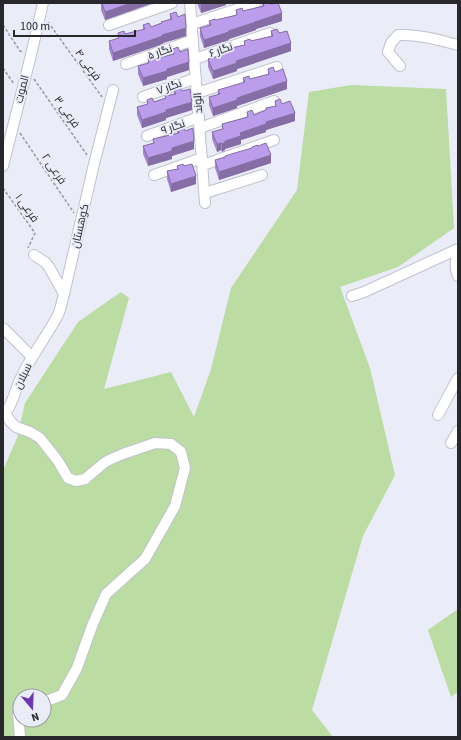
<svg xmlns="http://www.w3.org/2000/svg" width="461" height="740" viewBox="0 0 461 740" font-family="'Source Sans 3',Cairo,sans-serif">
  <rect width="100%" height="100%" fill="#eaecf7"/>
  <g fill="#bbdca2" fill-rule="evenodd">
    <path d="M351 85 446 89 454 228 398 267 340 287 370 368 395 475 363 536 312 710 333 737H3V470L17 438 25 403 78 322 121 292 129 298 104 389 171 372 194 417 211 369 231 288 297 190 309 92ZM20 696H44V720H20Z"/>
    <path d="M458 609V692L451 697 428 630Z"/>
  </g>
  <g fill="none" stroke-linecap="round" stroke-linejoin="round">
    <g stroke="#c0c2cd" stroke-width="12">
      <g id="minor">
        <path d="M190 3 205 203"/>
        <path d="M192 24 255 3"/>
        <path d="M109 25 172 3"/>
        <path d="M195 59 270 33"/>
        <path d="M126 64 193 40"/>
        <path d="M400 66 388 52 391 43 398 35C418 34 439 40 458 45"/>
        <path d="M197 93 277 67"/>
        <path d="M143 97 196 78"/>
        <path d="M200 128 274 101"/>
        <path d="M147 136 199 117"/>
        <path d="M203 165 274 140"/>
        <path d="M3 166 31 55 43 3"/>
        <path d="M154 175 202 158"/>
        <path d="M205 193 262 175"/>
        <path d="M458 250C456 259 454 268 458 276"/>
        <path d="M34 255 45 262 49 267 64 294"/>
        <path d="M352 296 364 292 458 249"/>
        <path d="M3 328 32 357"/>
        <path d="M5 413 10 421 16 427 30 432 40 438 58 461 68 478 76 481 85 479 104 463 111 459 123 454 155 443 171 444 181 452 185 468 175 506 145 559 106 594 92 626 77 668 62 695 44 702"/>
        <path d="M3 415C11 409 15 391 19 382 29 358 46 338 58 315 61 308 62 301 64 294L94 164 113 90"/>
        <path d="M438 415 458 378"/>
        <path d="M451 443 458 431"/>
        <path d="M20 737 18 713 20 712"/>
      </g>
    </g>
    <g stroke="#9798a1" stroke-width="1.5" stroke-dasharray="3 2" stroke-linecap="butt">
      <path d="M48 22 102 97"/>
      <path d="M3 25 20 51 24 52"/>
      <path d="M3 68 14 84"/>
      <path d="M34 79 87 155"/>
      <path d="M20 133 74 213"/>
      <path d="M3 188 35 233 28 248"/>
    </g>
    <use href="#minor" stroke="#fff" stroke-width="10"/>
  </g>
  <g fill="#a287cb">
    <path d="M101 3H153L105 20 101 10Z"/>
    <path d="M197 3H230L226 4V5L201 13Z"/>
    <path d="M262 3H269L282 21 256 29V30L229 39V40L204 48 200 36V28L209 25V21L216 20 236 15V10L243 11 262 6Z"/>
    <path d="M170 14 186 36 163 43V44L113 61 109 49V41L118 38V33L125 34 143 30V25L151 27 161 23V22L170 19Z"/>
    <path d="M271 31 279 33 291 51 237 69V71L213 79 208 67V59L217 56V51L244 45V41H251L271 36Z"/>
    <path d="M173 49 189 70 167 77V79L143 86 138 74V66L148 64V59H154L173 54Z"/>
    <path d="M268 69 275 72 287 89 237 106V108L213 116 209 105V97L218 95V90L243 83V78L250 79 268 74Z"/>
    <path d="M174 89 192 110 166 118V120L142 128 137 115V107L147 105V100L154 102 165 98V96L174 94Z"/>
    <path d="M275 101 282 104 295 121 266 130V132L241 140V144L225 149V150L222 152 221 150 217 152 212 139V132L222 129V124L247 117V112L254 115 266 111V108L275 106Z"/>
    <path d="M177 128 194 149 172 156V159L148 166 143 154V146L153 144V139L177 133Z"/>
    <path d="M225 157 271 163 219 180 215 168V160Z"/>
    <path d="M177 166H184L196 184 171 192 167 179V171L177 169Z"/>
  </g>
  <g fill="#846ea5">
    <path d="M131 3H153L105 20V12Z"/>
    <path d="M208 3H230L226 4V5L201 13V5Z"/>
    <path d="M282 13V21L256 29V30L229 39V40L204 48V40L255 22Z"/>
    <path d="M186 28V36L163 43V44L113 61V53L162 35Z"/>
    <path d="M291 43V51L237 69V71L213 79V71L236 61Z"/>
    <path d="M189 62V70L167 77V79L143 86V78L167 69Z"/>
    <path d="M287 81V89L237 106V108L213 116V108L237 98Z"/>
    <path d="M192 102V110L166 118V120L142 128V120L166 110Z"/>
    <path d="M295 113V121L266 130V132L241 140V144L225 149V150L222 152V144L240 133 266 122Z"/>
    <path d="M194 141V149L172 156V159L148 166V158L172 148Z"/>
    <path d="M221 143V150L217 152V144Z"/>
    <path d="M271 155V163L219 180V172Z"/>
    <path d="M196 176V184L171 192V184Z"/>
  </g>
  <g fill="#bc9dec" stroke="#846ea5">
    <path d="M102 3H131L105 12Z"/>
    <path d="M200 3H208L201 5Z"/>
    <path d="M263 3H269L270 4 278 3 282 13 255 22H256L228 31 229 32 204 40 200 28 211 25 209 21 215 19 216 20 237 15 236 10 242 8 243 11 264 6Z"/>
    <path d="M176 12 178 17 185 14 186 28 162 35 163 36 113 53 109 41 119 38 118 33 124 31 125 34 145 29 143 25 149 23 151 27 162 23 161 22 172 19 170 14Z"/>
    <path d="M277 29 279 33 287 31 291 43 236 61 237 63 213 71 208 59 219 56 217 51 245 45 244 41 250 39 251 41 273 36 271 31Z"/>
    <path d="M178 47 180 52 188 49 189 62 167 69V71L143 78 138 66 149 63 148 59 153 57 154 59 174 54 173 49Z"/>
    <path d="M273 67 275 72 283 69 287 81 237 98V100L213 108 209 97 220 94 218 90 245 82 243 78 249 76 250 79 269 74 268 69Z"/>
    <path d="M180 87 182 91 190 89 192 102 166 110V112L142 120 137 107 148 104 147 100 152 98 154 102 166 98 165 96 176 94 174 89Z"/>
    <path d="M280 99 282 104 290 101 295 113 266 122V124L240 133 241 136 225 141V142L222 144 221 143 217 144 212 132 223 129 222 124 248 117 247 112 252 110 254 115 266 110V108L276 106 275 101Z"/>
    <path d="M183 126 185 131 193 128 194 141 172 148V151L148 158 143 146 154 143 153 139 179 133 177 128Z"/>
    <path d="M266 143 271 155 219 172 215 160 225 157V156L238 152 252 148V147L258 145V146Z"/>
    <path d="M183 164 184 166 192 164 196 176 171 184 167 171 178 169 177 166Z"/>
  </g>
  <g text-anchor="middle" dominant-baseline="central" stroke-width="3.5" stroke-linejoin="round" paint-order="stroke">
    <g font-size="11" fill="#27272c" stroke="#eaecf7">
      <text transform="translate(221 50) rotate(-19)">نگار ۶</text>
      <text transform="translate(160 52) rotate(-19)">نگار ۵</text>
      <text transform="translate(88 65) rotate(54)">فرعی ۴</text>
      <text transform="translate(169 87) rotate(-19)">نگار ۷</text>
      <text transform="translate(22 89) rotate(-76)">الموت</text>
      <text transform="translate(198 103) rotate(-94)">الوند</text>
      <text transform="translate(67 112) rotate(55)">فرعی ۳</text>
      <text transform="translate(173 127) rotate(-19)">نگار ۹</text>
      <text transform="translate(54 169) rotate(56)">فرعی ۲</text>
      <text transform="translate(27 208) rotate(55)">فرعی ۱</text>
      <text transform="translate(80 226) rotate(-77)">کوهستان</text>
      <text transform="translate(23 376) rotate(-64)">سبلان</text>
    </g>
  </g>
  <rect width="461" height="740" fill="none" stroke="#27272c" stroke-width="8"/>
  <g transform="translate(32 708) rotate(161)"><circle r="19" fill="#eaecf7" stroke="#9c9da6"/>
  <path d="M0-3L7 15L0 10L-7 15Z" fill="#6c38af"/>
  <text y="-6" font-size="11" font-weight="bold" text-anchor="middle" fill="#27272c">N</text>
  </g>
  <path d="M14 30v6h121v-6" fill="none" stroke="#27272c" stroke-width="2"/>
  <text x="20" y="30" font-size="12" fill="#27272c" stroke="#eaecf7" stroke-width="3" paint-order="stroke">100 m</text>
</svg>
